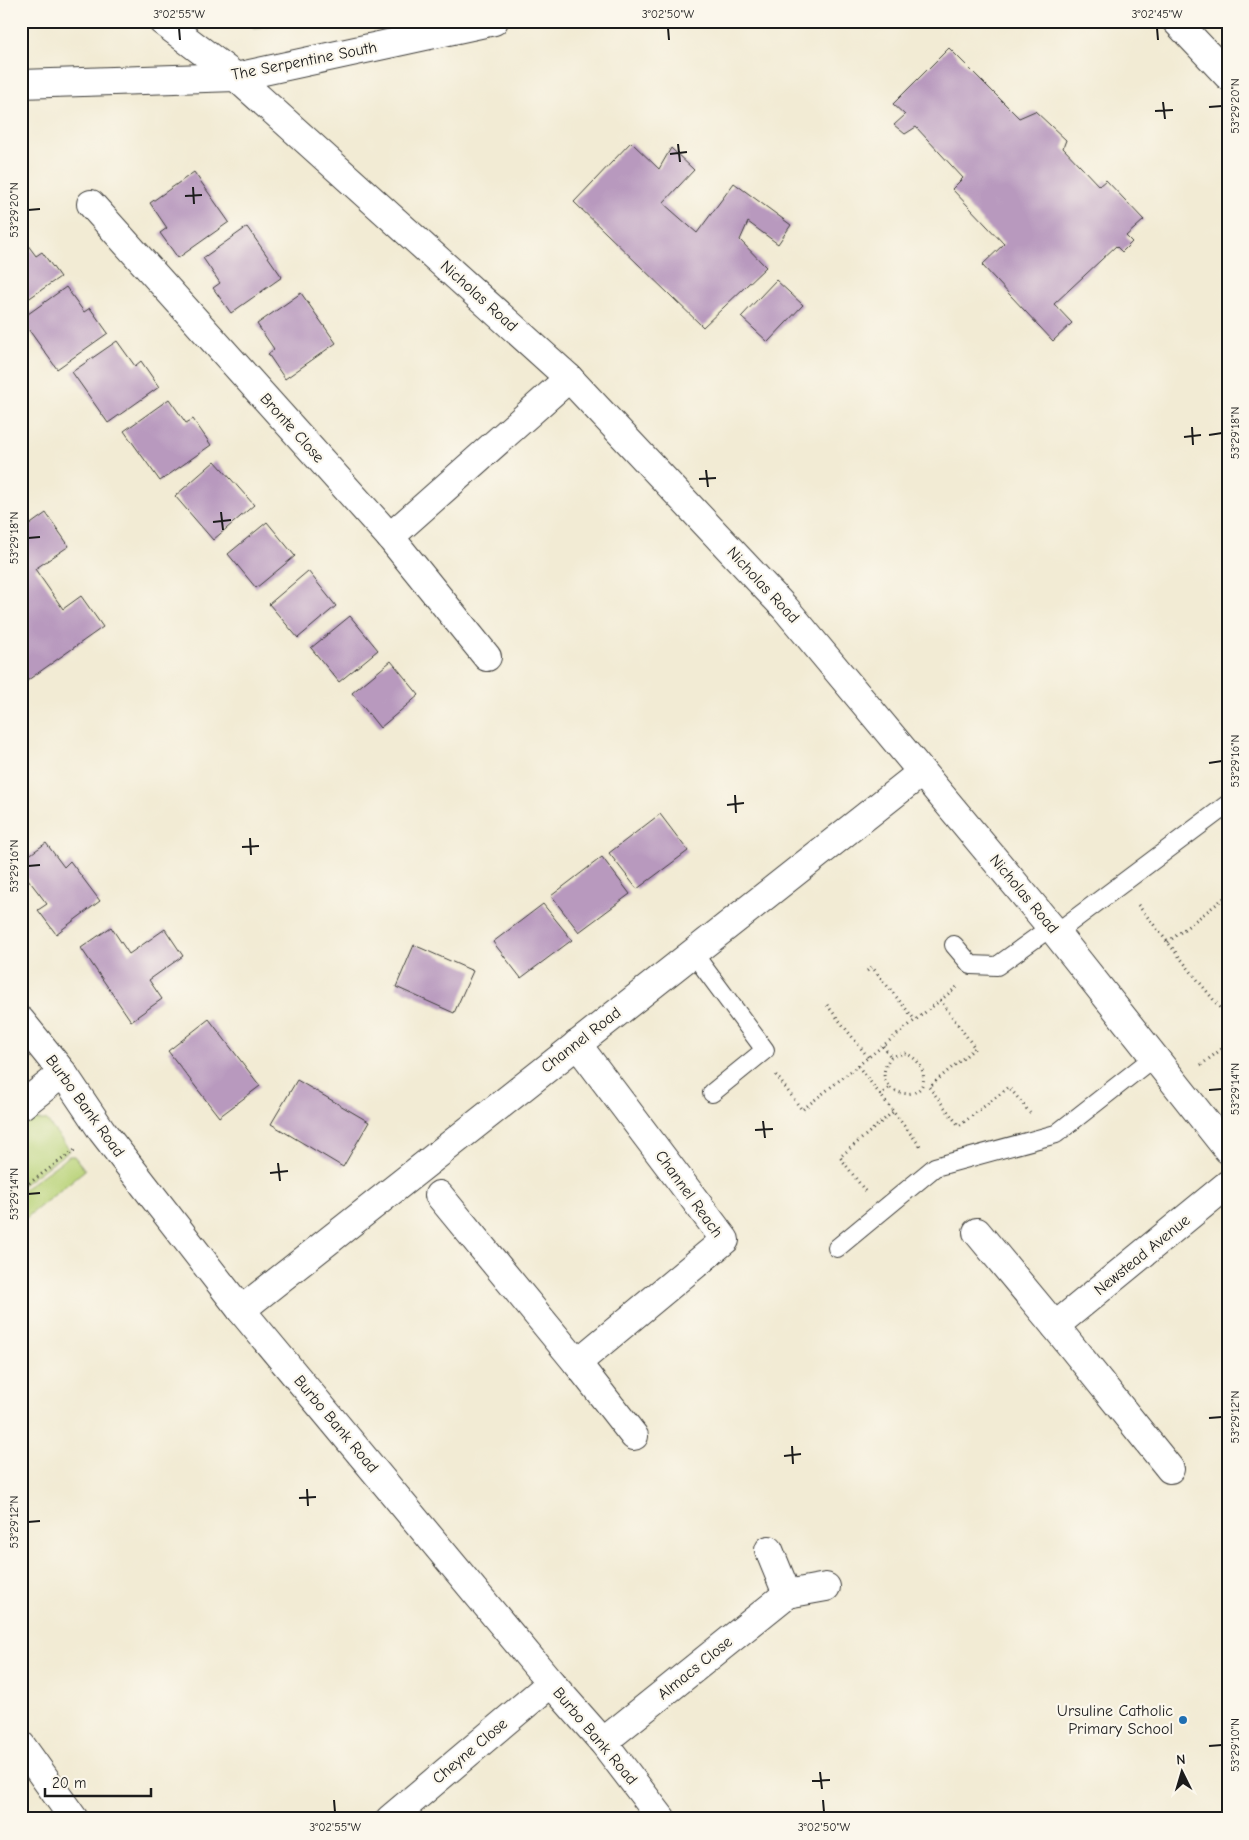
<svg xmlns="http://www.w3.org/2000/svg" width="1249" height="1840" viewBox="0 0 1249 1840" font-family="'Comic Neue',sans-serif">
  <rect width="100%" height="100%" fill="#fbf7ec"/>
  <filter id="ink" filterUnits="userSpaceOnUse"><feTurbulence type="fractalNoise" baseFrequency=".02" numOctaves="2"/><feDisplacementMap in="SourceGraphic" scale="10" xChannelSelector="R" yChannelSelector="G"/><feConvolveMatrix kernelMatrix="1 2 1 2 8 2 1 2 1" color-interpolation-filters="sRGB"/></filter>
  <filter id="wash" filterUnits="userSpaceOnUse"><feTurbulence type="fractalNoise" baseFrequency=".0096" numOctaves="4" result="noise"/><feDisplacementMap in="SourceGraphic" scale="20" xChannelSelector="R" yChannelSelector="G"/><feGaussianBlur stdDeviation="1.12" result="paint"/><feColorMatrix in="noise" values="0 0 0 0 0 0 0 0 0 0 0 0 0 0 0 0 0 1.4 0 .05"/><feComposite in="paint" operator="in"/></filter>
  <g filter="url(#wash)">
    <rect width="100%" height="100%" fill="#f2ebd4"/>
    <g fill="#b9d379" stroke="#6a784a">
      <path d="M247 21H294L254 28Z"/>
      <path d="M33 1120H46L70 1150 21 1186V1123Z"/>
      <path d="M69 1156H74L85 1170 21 1222V1191Z"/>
    </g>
    <g id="blocks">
      <g fill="#b899be">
        <path d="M949 48 1019 118 1035 111 1066 140 1063 148 1099 186 1106 180 1144 220 1126 236 1132 242 1122 252 1116 246 1054 304 1072 323 1053 341 982 265 1004 244 952 189 963 178 916 127 905 134 894 125 905 115 893 104Z"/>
        <path d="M631 142 659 169 671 148 694 170 663 203 697 233 734 183 791 225 778 244 748 222 740 240 766 267 703 327 574 202Z"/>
        <path d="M194 172 229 222 178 258 160 233 167 228 150 203Z"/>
        <path d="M247 227 282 277 231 313 213 288 220 283 203 258Z"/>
        <path d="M21 236 36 256 42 252 60 277 21 304Z"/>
        <path d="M776 280 803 305 768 342 741 317Z"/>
        <path d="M66 287 84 312 90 308 108 333 57 369 21 319Z"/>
        <path d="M301 293 336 343 285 379 268 354 274 349 257 324Z"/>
        <path d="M117 341 135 366 141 361 159 387 108 423 72 372Z"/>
        <path d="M169 399 186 423 193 419 211 445 160 481 124 431Z"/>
        <path d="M215 461 254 505 213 540 175 496Z"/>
        <path d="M46 513 69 546 35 569 63 609 81 596 103 627 21 685V531Z"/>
        <path d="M267 522 295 556 256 588 228 554Z"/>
        <path d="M308 571 336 606 298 638 269 604Z"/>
        <path d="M350 616 378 650 339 682 311 648Z"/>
        <path d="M391 661 419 695 380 728 352 693Z"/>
        <path d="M660 814 688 851 637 889 609 853Z"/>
        <path d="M46 843 64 867 70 861 100 901 56 934 38 910 47 904 21 870V861Z"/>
        <path d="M602 857 630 894 579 932 551 896Z"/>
        <path d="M543 904 572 940 521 978 493 942Z"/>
        <path d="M111 927 129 954 165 929 183 956 149 980 162 999 131 1021 81 948Z"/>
        <path d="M414 945 473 971 454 1013 396 987Z"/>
        <path d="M209 1019 260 1086 219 1117 168 1051Z"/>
        <path d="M297 1080 369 1122 343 1167 271 1124Z"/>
      </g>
    </g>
  </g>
  <g filter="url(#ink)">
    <use href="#blocks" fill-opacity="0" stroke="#3c3b38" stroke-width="1"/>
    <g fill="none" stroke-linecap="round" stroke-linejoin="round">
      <g stroke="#3c3b38" stroke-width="20">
        <g id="lane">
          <path d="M1056 933 1228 804"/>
          <path d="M954 945 971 965 997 966 1051 927"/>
          <path d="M693 953 765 1050 712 1093"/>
          <path d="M837 1248 935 1167 1056 1134 1154 1057"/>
        </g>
      </g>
      <g stroke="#3c3b38" stroke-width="30">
        <g id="street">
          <path d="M162 21 236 77 569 378 785 608 1056 933 1228 1150"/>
          <path d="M1176 21 1228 76"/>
          <path d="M21 84 236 77 494 21"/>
          <path d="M91 204 390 537 487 657"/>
          <path d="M390 537 569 378"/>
          <path d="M21 1021 63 1073 102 1131 241 1310 551 1683 603 1742 662 1819"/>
          <path d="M21 1106 63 1073"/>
          <path d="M439 1195 577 1363 634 1436"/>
          <path d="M977 1232 1055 1326 1170 1469"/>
          <path d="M241 1310 922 772"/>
          <path d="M1055 1326 1228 1184"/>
          <path d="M577 1363 725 1240 577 1044"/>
          <path d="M769 1550 787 1594"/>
          <path d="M603 1742 787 1594 826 1587"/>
          <path d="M21 1745 74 1819"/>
          <path d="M390 1819 551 1683"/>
        </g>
      </g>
      <g stroke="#3c3b38" stroke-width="3" stroke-dasharray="1 4" stroke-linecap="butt">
        <path d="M1138 905 1228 1018"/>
        <path d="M1168 942 1228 895"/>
        <path d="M867 971 872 967 915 1020"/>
        <path d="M940 1000 975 1048 929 1087 959 1126 1009 1087 1030 1113"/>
        <path d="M827 1005 868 1057"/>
        <path d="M883 1046 891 1057"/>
        <path d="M905 1053C914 1057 921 1063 923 1073 930 1109 863 1094 891 1057Z"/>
        <path d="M1201 1065 1228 1044"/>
        <path d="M858 1066 920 1146"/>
        <path d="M776 1075 802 1110 957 987"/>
        <path d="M880 1095 890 1087"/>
        <path d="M21 1189 75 1150"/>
        <path d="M865 1191 840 1157 893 1112"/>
      </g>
      <use href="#lane" stroke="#fff" stroke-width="18"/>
      <use href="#street" stroke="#fff" stroke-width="28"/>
    </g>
  </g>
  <path fill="none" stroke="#1c1c1c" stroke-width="2" d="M179 28 180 40M668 28 669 40M1157 28 1158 40M1163 102 1165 119M1209 107 1222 106M1155 111 1173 110M678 144 680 162M670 154 687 152M193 187 194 204M185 196 202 195M28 210 40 209M1192 427 1193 445M1209 435 1222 433M1184 437 1201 435M706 470 708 487M699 479 716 478M221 512 223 530M213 522 231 520M28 538 40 537M1209 763 1222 761M735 795 736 813M727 805 744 803M250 838 251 855M242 847 259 846M28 866 40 865M1209 1090 1222 1089M763 1121 765 1138M755 1130 773 1129M278 1163 280 1181M270 1173 288 1171M28 1194 40 1193M1209 1418 1222 1417M792 1446 793 1464M784 1456 801 1454M307 1489 308 1506M299 1498 316 1497M28 1522 40 1521M1209 1746 1222 1745M820 1772 822 1789M812 1781 830 1780M334 1800 335 1812M823 1800 824 1812"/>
  <circle fill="#1f6fb2" stroke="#fbf7ec" stroke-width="2" cx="1183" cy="1720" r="5"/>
  <g text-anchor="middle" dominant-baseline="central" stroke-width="4.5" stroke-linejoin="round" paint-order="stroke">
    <g font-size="16" fill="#1c1c1c" stroke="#fbf7ec">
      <text transform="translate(304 61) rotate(-11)">The Serpentine South</text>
      <text transform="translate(479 296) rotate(42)">Nicholas Road</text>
      <text transform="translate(292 428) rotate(48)">Bronte Close</text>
      <text transform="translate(763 585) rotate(47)">Nicholas Road</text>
      <text transform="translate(1024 894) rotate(50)">Nicholas Road</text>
      <text transform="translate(581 1040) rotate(-38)">Channel Road</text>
      <text transform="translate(85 1106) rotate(54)">Burbo Bank Road</text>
      <text transform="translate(689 1194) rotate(54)">Channel Reach</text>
      <text transform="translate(1142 1255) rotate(-39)">Newstead Avenue</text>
      <text transform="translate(336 1424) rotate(50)">Burbo Bank Road</text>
      <text transform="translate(695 1668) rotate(-39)">Almacs Close</text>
      <text transform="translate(595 1736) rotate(50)">Burbo Bank Road</text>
      <text transform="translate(470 1751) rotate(-40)">Cheyne Close</text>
    </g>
    <g font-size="16" fill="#1c1c1c" stroke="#fbf7ec" text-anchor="end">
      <text x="1173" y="1711">Ursuline Catholic<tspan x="1173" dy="18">Primary School</tspan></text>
    </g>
  </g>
  <rect width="1249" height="1840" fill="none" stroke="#fbf7ec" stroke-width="55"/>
  <g transform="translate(1182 1772) rotate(355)" stroke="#fbf7ec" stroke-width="4" paint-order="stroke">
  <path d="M0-4L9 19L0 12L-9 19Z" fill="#1c1c1c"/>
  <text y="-8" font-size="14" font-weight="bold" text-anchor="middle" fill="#1c1c1c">N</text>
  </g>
  <path d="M45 1788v8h106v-8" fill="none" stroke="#1c1c1c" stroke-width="2.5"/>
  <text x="52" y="1788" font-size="15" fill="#1c1c1c" stroke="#fbf7ec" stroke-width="4" paint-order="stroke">20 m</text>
  <rect x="28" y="28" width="1194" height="1784" fill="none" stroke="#1c1c1c" stroke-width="2"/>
  <g font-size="12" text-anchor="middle" fill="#1c1c1c">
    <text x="179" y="18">3°02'55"W</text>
    <text x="668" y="18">3°02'50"W</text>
    <text x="1157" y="18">3°02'45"W</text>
    <text transform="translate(1235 106) rotate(-90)" y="4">53°29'20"N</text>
    <text transform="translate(14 210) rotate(-90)" y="4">53°29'20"N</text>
    <text transform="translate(1235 433) rotate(-90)" y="4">53°29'18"N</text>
    <text transform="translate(14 538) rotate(-90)" y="4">53°29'18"N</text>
    <text transform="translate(1235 761) rotate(-90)" y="4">53°29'16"N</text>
    <text transform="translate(14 866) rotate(-90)" y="4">53°29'16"N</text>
    <text transform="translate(1235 1089) rotate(-90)" y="4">53°29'14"N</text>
    <text transform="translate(14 1194) rotate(-90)" y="4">53°29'14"N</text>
    <text transform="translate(1235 1417) rotate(-90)" y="4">53°29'12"N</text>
    <text transform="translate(14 1522) rotate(-90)" y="4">53°29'12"N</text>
    <text transform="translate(1235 1745) rotate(-90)" y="4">53°29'10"N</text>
    <text x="335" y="1831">3°02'55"W</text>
    <text x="824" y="1831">3°02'50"W</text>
  </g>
</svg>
